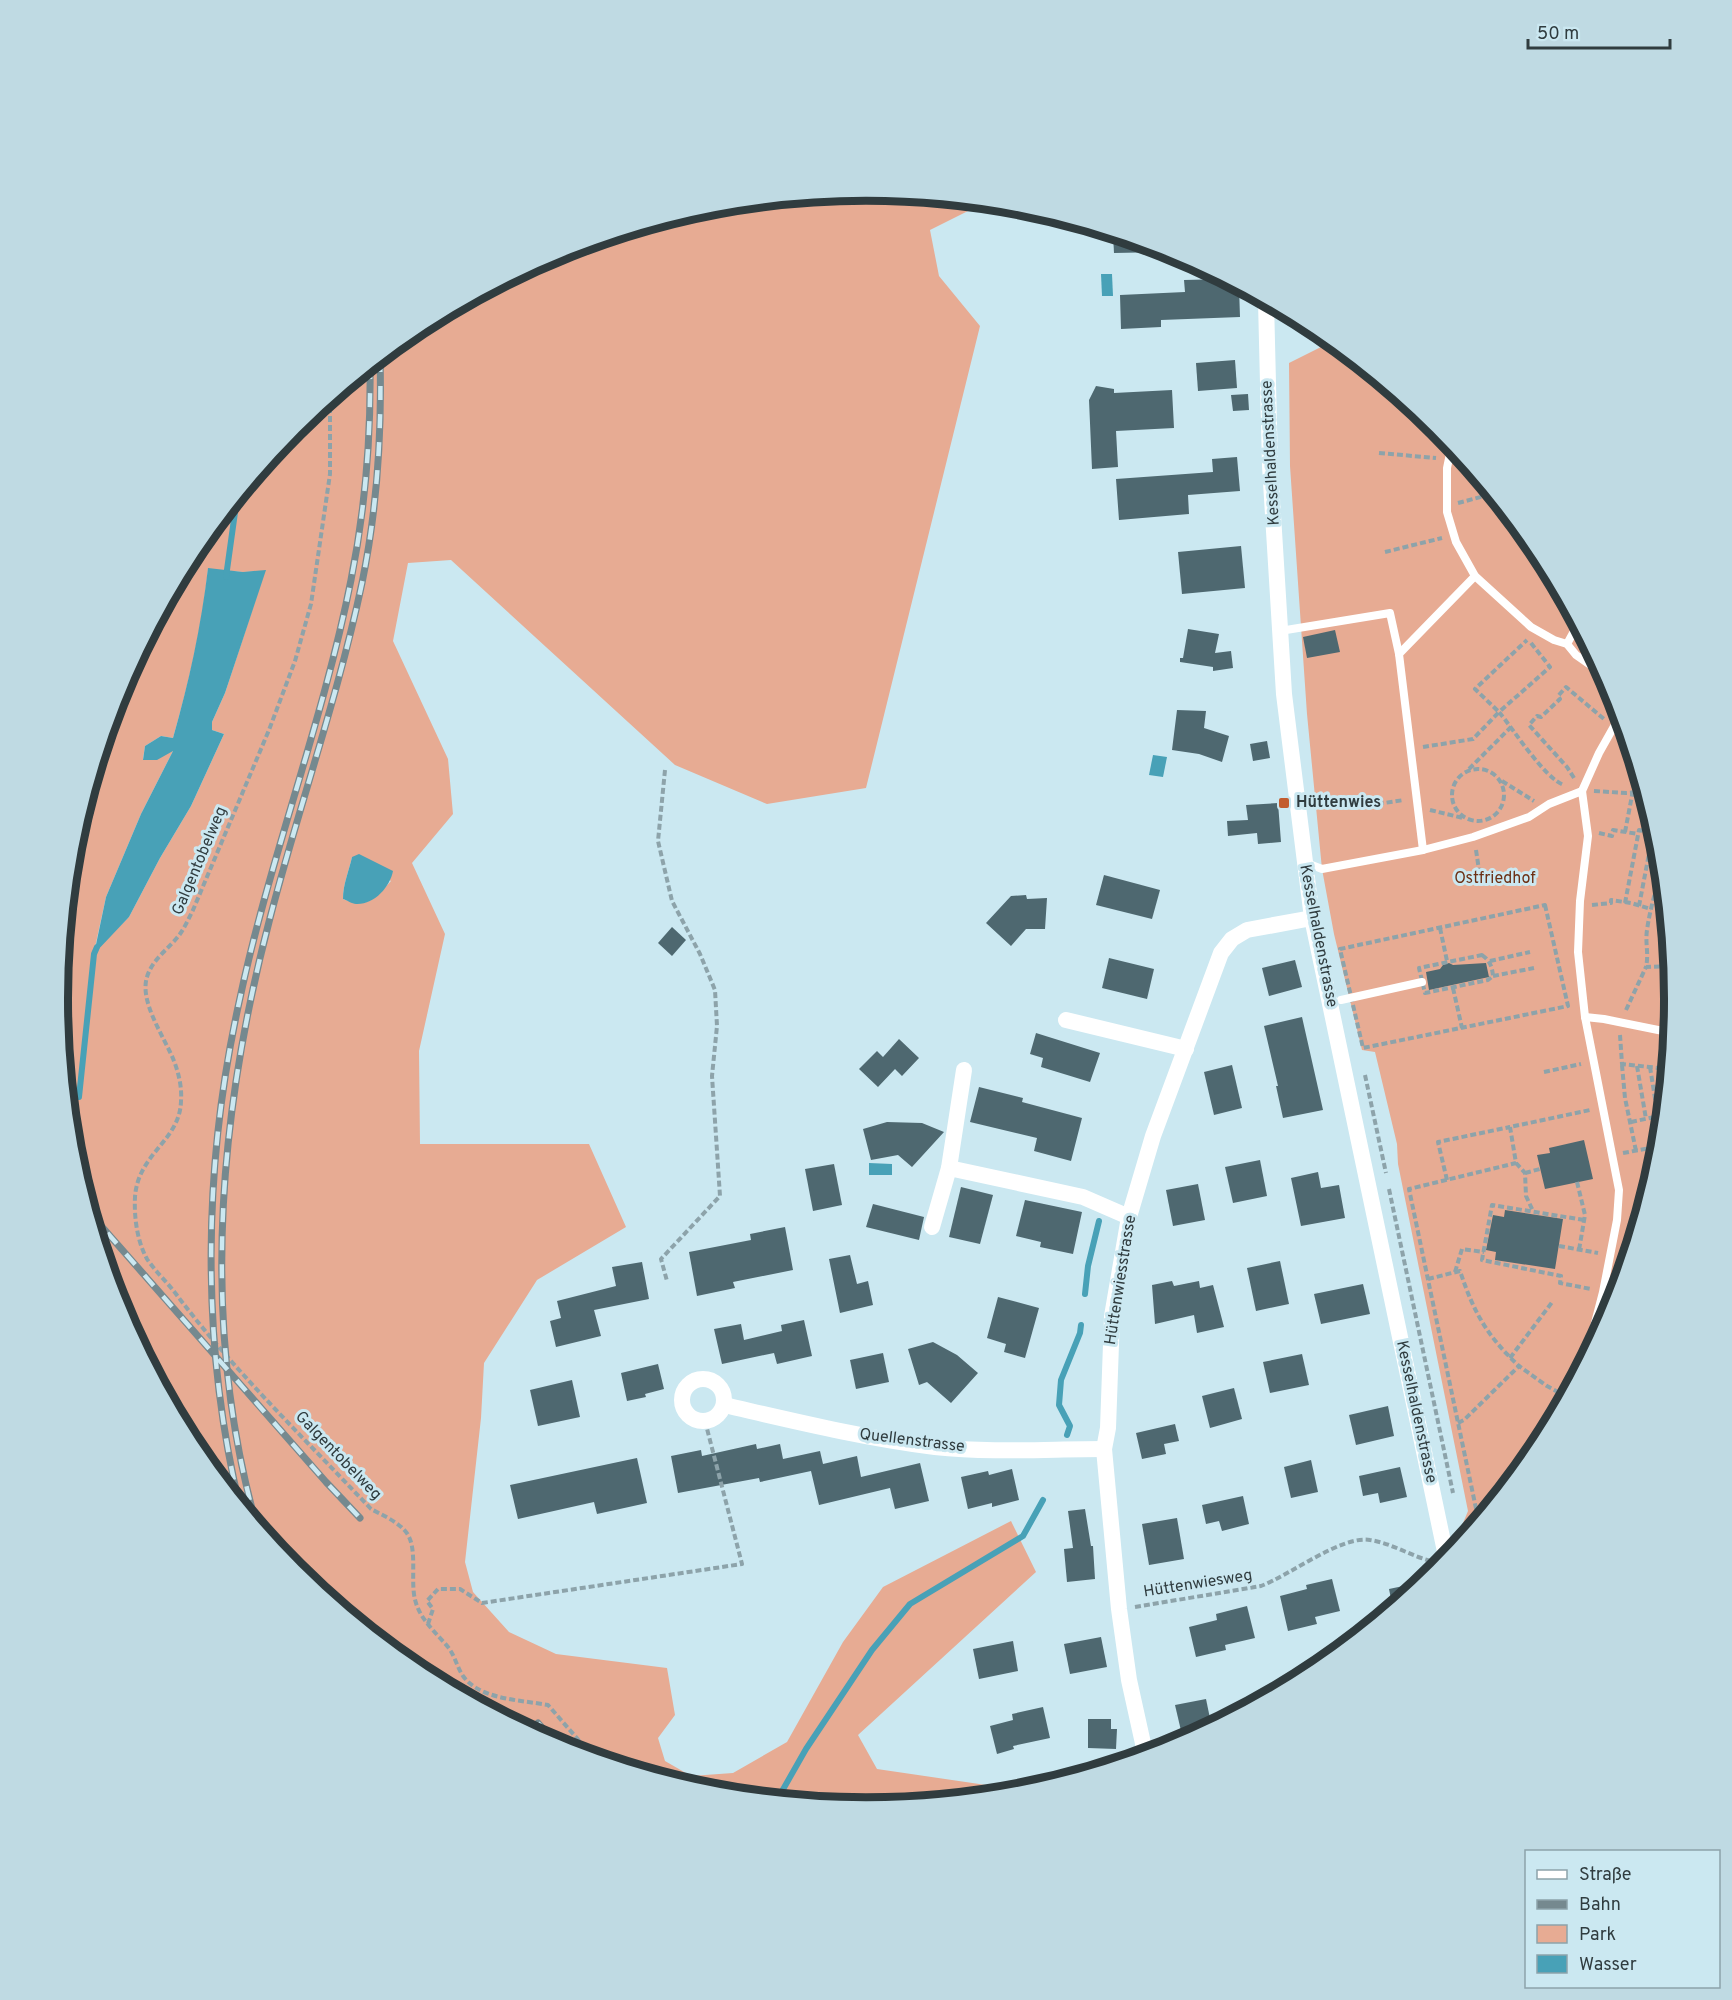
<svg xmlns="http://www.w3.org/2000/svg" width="1732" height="2000" viewBox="0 0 1732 2000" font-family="Overpass,sans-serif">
  <rect width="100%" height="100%" fill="#cbe8f1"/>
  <g fill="#e7ab93" fill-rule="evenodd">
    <path d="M866 191 979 202 976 207 930 230 939 276 980 326 866 788 767 804 675 765 451 560 408 563 393 641 448 759 453 814 412 863 445 934 419 1051 420 1144H589L626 1227 537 1280 484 1363 481 1418 465 1562 473 1592 509 1632 556 1654 667 1668 675 1715 658 1738 665 1761 691 1776 733 1773 787 1742 843 1642 883 1587 1011 1521 1036 1572 858 1735 877 1769 986 1785 1001 1796 866 1809 708 1793 556 1747 416 1672 294 1572 193 1449 118 1309 72 1157 57 1000 73 842 119 690 194 550 294 428 417 327 557 252 709 206ZM208 569 243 572 265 571 225 693 212 722V730L224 734 191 806 160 858 129 917 94 952 106 897 141 814 174 749 143 759 145 746 161 736 173 738C189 682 202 627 208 569ZM352 857 391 881C374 899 368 909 343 899 343 884 349 871 352 857Z"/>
    <path d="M1333 341 1438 428 1539 551 1614 691 1660 843 1675 1000 1659 1158 1613 1310 1538 1450 1468 1536 1461 1528 1468 1511 1398 1164 1397 1144 1375 1052 1362 1050 1334 934 1322 869 1307 714 1290 466 1289 363Z"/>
  </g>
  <g fill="#48a1b7">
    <path d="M1101 274H1112L1113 296H1102Z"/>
    <path d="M208 568 243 572 266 570 225 693 212 722V730L224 734 191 806 160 858 129 917 94 954 106 897 141 814 173 751 157 760H143L145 746 161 736 173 738C189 682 201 627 208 568Z"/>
    <path d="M1153 755 1167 757 1163 777 1149 775Z"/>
    <path d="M359 854 393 871C390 887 374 905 356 904 352 904 347 900 343 899 343 884 349 871 352 857Z"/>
    <path d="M869 1163 892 1164V1175H869Z"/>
  </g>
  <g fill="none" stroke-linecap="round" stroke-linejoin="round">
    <g stroke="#48a1b7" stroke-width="6">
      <path d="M226 577 237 498"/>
      <path d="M79 1097 94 954 97 947"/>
      <path d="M1085 1294 1088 1266 1099 1221"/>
      <path d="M1067 1435 1070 1426 1059 1405 1061 1380 1080 1333 1081 1325"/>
      <path d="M777 1800 806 1749 872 1650 910 1604 1023 1536 1043 1500"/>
    </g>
  </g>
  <g fill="#4e6870">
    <path d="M1113 234 1164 249V252L1114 253Z"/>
    <path d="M1225 279 1239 287 1240 317 1161 320V327L1121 329 1120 295 1185 292 1184 280Z"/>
    <path d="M1235 360 1237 388 1198 391 1196 363Z"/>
    <path d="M1096 386 1114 389V393L1172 390 1174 428 1116 431 1118 467 1092 469 1089 400Z"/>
    <path d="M1248 394 1249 410 1233 411 1231 395Z"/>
    <path d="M1237 457 1240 491 1188 495 1189 514 1119 520 1116 479 1213 472 1212 459Z"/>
    <path d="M1241 546 1245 588 1182 594 1178 552Z"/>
    <path d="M1188 629 1219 634 1215 653 1231 651 1233 668 1213 671V667L1180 662V658H1183Z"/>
    <path d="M1335 630 1340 652 1307 658 1303 637Z"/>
    <path d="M1177 710 1206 711 1204 728 1229 736 1222 762 1199 754 1172 750Z"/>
    <path d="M1267 741 1270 758 1253 761 1250 744Z"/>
    <path d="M1278 803 1281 842 1258 844 1257 833 1228 836 1227 821 1248 820 1246 805Z"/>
    <path d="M1104 875 1160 890 1152 919 1096 905Z"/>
    <path d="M1026 895 1027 899 1047 898 1045 929H1026L1011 946 986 923 1011 896Z"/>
    <path d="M672 927 686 940 672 956 658 943Z"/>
    <path d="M1109 958 1154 969 1147 999 1102 988Z"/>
    <path d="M1295 960 1302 987 1269 996 1262 968Z"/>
    <path d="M1449 963 1453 965 1486 963 1489 977 1429 990 1426 972 1440 969 1443 965Z"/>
    <path d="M1302 1017 1323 1110 1283 1118 1276 1086H1278L1264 1026Z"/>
    <path d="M1036 1033 1100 1053 1090 1082 1041 1067 1043 1058 1030 1054Z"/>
    <path d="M899 1039 919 1058 902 1076 895 1069 878 1087 859 1069 877 1051 883 1057Z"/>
    <path d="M1232 1065 1242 1108 1214 1115 1204 1072Z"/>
    <path d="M979 1087 1023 1098 1022 1102 1082 1118 1071 1161 1034 1151 1037 1138 970 1122Z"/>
    <path d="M887 1122 922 1123 944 1132 912 1167 898 1155 871 1160 863 1129Z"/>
    <path d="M1584 1140 1593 1179 1545 1189 1537 1155 1550 1153 1549 1148Z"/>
    <path d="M1260 1160 1267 1196 1233 1203 1225 1167Z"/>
    <path d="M834 1164 842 1205 813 1211 805 1169Z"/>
    <path d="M1318 1172 1321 1188 1339 1185 1345 1218 1301 1226 1291 1178Z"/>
    <path d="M1198 1184 1205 1220 1173 1226 1166 1190Z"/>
    <path d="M961 1187 993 1195 980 1244 949 1237Z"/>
    <path d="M1025 1200 1082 1212 1073 1254 1040 1247 1041 1242 1016 1236Z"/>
    <path d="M873 1204 924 1217 919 1240 866 1227Z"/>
    <path d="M1505 1210 1563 1219 1555 1269 1495 1260 1496 1252 1486 1250 1493 1215 1504 1217Z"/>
    <path d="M785 1227 793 1270 733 1282 735 1288 697 1296 689 1252 751 1240 750 1234Z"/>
    <path d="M850 1255 857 1284 868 1281 873 1305 840 1313 829 1259Z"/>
    <path d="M1280 1261 1289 1304 1256 1311 1247 1268Z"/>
    <path d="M642 1262 649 1299 594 1310 601 1336 556 1347 550 1321 561 1318 557 1301 616 1286 612 1267Z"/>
    <path d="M1172 1281 1174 1286 1199 1281 1200 1288 1213 1285 1224 1327 1197 1333 1194 1315 1155 1324 1152 1285Z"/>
    <path d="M1363 1284 1370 1314 1321 1324 1314 1294Z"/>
    <path d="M998 1297 1039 1308 1025 1358 1004 1352 1006 1344 987 1338Z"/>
    <path d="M804 1320 812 1356 777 1364 774 1353 722 1364 714 1329 741 1324 744 1340 782 1331 781 1325Z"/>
    <path d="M933 1342 957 1355 978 1373 951 1403 927 1382 919 1385 908 1349Z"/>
    <path d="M883 1353 889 1382 856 1389 850 1360Z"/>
    <path d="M1302 1354 1309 1385 1270 1393 1263 1362Z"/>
    <path d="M658 1364 664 1389 645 1394 646 1397 627 1401 621 1373Z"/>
    <path d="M572 1380 580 1417 538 1426 530 1390Z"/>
    <path d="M1234 1388 1242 1419 1210 1428 1202 1396Z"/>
    <path d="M1388 1406 1394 1436 1356 1445 1349 1415Z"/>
    <path d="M1175 1424 1179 1441 1164 1444 1166 1454 1142 1459 1136 1433Z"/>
    <path d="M756 1444 757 1449 780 1444 783 1459 820 1451 823 1464 857 1456 861 1477 920 1463 929 1501 895 1509 890 1488 819 1505 811 1471 760 1482 759 1478 678 1493 671 1456 701 1450 702 1456Z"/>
    <path d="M637 1458 647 1503 597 1514 594 1502 518 1519 510 1485Z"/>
    <path d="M1311 1460 1318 1492 1291 1498 1284 1467Z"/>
    <path d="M1400 1467 1407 1497 1380 1503 1378 1493 1363 1496 1359 1476Z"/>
    <path d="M1012 1469 1019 1500 992 1507V1503L968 1509 961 1477 988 1471 989 1475Z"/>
    <path d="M1243 1496 1249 1524 1222 1531 1219 1521 1206 1524 1202 1505Z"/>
    <path d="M1085 1509 1091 1546H1093L1095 1579 1067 1582 1064 1549 1073 1548 1068 1511Z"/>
    <path d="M1177 1518 1184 1559 1149 1565 1142 1524Z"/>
    <path d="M1332 1579 1340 1611 1315 1617 1317 1624 1288 1631 1280 1596 1307 1589 1306 1585Z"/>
    <path d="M1427 1581 1405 1599 1393 1609 1389 1589Z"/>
    <path d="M1247 1606 1255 1638 1225 1645 1226 1650 1196 1657 1189 1627 1217 1620 1216 1614Z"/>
    <path d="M1101 1637 1107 1667 1070 1674 1064 1644Z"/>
    <path d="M1013 1641 1018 1671 979 1679 973 1649Z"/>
    <path d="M1206 1699 1212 1728 1182 1735 1175 1705Z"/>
    <path d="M1043 1707 1050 1738 1013 1746 1014 1749 997 1754 990 1726 1013 1720 1012 1714Z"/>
    <path d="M1088 1719H1111V1729H1117L1116 1749 1088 1748Z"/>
  </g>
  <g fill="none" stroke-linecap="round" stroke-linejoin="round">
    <g stroke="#8da3aa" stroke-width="4" stroke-dasharray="6 3" stroke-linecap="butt">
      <path d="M330 398V474L311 604 295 661 269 730 193 910C189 918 185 927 180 934 170 948 152 959 147 977 139 1002 165 1038 174 1061 179 1074 182 1088 181 1101 180 1141 138 1153 135 1197 134 1217 137 1241 147 1259 155 1271 167 1282 176 1294 234 1371 305 1439 371 1509 382 1515 397 1521 406 1532 419 1548 409 1583 416 1603 421 1620 437 1634 448 1647 455 1656 457 1667 463 1676 480 1700 522 1700 548 1705L595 1759"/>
      <path d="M1379 453 1436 458"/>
      <path d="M1458 503 1492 494"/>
      <path d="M1385 552 1442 538"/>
      <path d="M1531 643 1550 667 1499 712C1514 730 1545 779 1564 785"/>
      <path d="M1423 747 1473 739 1499 712 1475 689 1527 640"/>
      <circle cx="1478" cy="795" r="26"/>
      <path d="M1469 769 1511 727"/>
      <path d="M665 770 658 841 672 901 700 954 715 990 717 1026 712 1076 720 1196 661 1259 667 1281"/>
      <path d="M1574 778 1567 767 1529 725 1537 716 1541 717 1560 699 1558 696 1566 687 1604 719"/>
      <path d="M1502 781 1534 801"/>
      <path d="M1594 791 1626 793 1644 792"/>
      <path d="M1351 808 1404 800"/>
      <path d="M1430 810 1463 818"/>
      <path d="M1625 832 1635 780 1639 774"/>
      <path d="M1651 832 1653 821"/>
      <path d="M1599 833 1612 836 1613 830 1638 834"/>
      <path d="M1476 850 1479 870"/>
      <path d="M1662 869C1656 889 1650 909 1647 930 1645 943 1649 954 1646 967L1672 966"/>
      <path d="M1625 903 1639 830 1653 833"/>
      <path d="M1545 905 1568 1006 1363 1048 1340 949Z"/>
      <path d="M1592 905 1611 903V900L1631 903 1651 909"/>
      <path d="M1639 906 1653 833H1657"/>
      <path d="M1440 928 1447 961"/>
      <path d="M1482 955C1490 961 1492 966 1493 976L1488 980 1425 993 1419 968Z"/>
      <path d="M1490 961 1530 952"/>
      <path d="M1493 976 1534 968"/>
      <path d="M1453 988 1462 1028"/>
      <path d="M1626 1010 1646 967"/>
      <path d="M1620 1035 1622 1064 1668 1069"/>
      <path d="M1622 1065 1625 1098 1636 1151"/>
      <path d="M1637 1066 1646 1119"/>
      <path d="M1650 1067 1658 1117"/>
      <path d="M1664 1068 1667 1086"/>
      <path d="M1544 1072 1581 1064"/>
      <path d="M1365 1075 1386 1173"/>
      <path d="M1631 1122 1664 1115"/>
      <path d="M1623 1153 1661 1146"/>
      <path d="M1516 1163 1525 1173 1526 1196 1533 1211"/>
      <path d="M1525 1173 1540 1169"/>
      <path d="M1447 1180 1438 1142 1510 1127"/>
      <path d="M1577 1182 1585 1215 1579 1250"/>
      <path d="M1389 1189 1453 1493"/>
      <path d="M1584 1220 1492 1205 1482 1260 1561 1276 1560 1283 1591 1289"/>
      <path d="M1559 1246 1598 1253"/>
      <path d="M1455 1272 1462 1249 1484 1252"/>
      <path d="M1428 1279 1460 1271C1474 1313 1487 1336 1519 1366"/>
      <path d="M1510 1358 1553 1301"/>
      <path d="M1458 1423 1464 1420 1519 1366 1547 1386 1567 1397"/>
      <path d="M1478 1518 1409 1189 1516 1163 1510 1127 1590 1110"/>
      <path d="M1135 1607 1261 1586C1290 1575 1342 1535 1370 1540 1391 1543 1411 1556 1431 1561"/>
      <path d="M428 1624 433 1609 427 1601 438 1589H460L482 1603 742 1564 705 1421"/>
    </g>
    <g stroke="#fff" stroke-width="8">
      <path d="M1452 444 1447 468V512L1456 542 1475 576 1531 627 1554 640 1567 644 1576 655 1606 676"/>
      <path d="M1280 631 1390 613 1399 654"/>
      <path d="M1567 644 1578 624"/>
      <path d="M1582 791 1599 753 1621 714"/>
      <path d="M1423 850 1399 654 1475 576"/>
      <path d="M1304 862 1322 869 1423 850 1473 837 1529 817 1549 804 1582 791 1588 836 1580 901 1578 952 1585 1017 1619 1190 1617 1220 1603 1292 1584 1365"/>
      <path d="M1341 1000 1422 982"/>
      <path d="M1585 1017 1604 1019 1663 1031 1672 1027"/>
      <path d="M1465 1539 1466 1534 1474 1528"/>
    </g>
    <g stroke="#fff" stroke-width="16">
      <path d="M1266 301 1270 466 1284 694 1312 918 1447 1561"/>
      <path d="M1066 1020 1186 1049"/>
      <path d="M949 1168 1083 1197 1129 1217"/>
      <path d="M932 1227 949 1168 964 1070"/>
      <circle cx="703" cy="1400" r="21"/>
      <path d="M724 1405C794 1421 863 1438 935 1447 990 1453 1048 1449 1104 1449"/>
      <path d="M1146 1757 1129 1680 1119 1609 1104 1449 1108 1428 1112 1316 1129 1217 1153 1136 1221 953 1232 939 1247 930 1312 918"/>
    </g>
    <g stroke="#75898f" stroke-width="7">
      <g id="rail">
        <path d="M89 1212 326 1482 360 1518"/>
        <path d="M117 1304 139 1348"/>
        <path d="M240 1507C200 1341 203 1164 240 998 270 857 323 722 351 580 365 510 371 437 370 366"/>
        <path d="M257 1527C200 1327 218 1116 270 918 299 806 338 697 362 583 377 510 382 432 380 357"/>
        <path d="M538 1723 560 1748"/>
      </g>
    </g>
    <use href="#rail" stroke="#cbe8f1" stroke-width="4.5" stroke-dasharray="14" stroke-linecap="butt"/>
  </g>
  <rect fill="#c25c2e" stroke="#cbe8f1" stroke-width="2" x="1278" y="797" width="12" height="12" rx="3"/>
  <g text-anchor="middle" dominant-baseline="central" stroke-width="6" stroke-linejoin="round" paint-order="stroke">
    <g font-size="16" fill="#303c3f" stroke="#cbe8f1">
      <text transform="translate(1271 453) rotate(-93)">Kesselhaldenstrasse</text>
      <text transform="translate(200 861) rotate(-67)">Galgentobelweg</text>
      <text transform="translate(1318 936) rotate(79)">Kesselhaldenstrasse</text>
      <text transform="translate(1121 1280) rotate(-81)">Hüttenwiesstrasse</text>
      <text transform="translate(1416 1412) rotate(78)">Kesselhaldenstrasse</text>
      <text transform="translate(912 1441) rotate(7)">Quellenstrasse</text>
      <text transform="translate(338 1456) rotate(46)">Galgentobelweg</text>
      <text transform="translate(1198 1584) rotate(-9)">Hüttenwiesweg</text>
    </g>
    <g font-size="16" font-weight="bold" fill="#303c3f" stroke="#cbe8f1" text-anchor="start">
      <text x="1296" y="803">Hüttenwies</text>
    </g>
    <g font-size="16" fill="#6c2f13" stroke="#cbe8f1">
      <text x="1495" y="879">Ostfriedhof</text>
    </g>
  </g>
  <path d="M0 0H1732V2000H0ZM68 999a798 798 0 1 1 1596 0a798 798 0 1 1-1596 0Z" fill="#bfdae3" fill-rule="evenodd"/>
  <path fill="none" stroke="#303c3f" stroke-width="8" d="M68 999a798 798 0 1 1 1596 0a798 798 0 1 1-1596 0Z"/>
  <rect x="1525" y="1850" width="195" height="138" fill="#cbe8f1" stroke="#8da3aa" stroke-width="1.5"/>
  <rect x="1537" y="1870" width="30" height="9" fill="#ffffff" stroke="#8da3aa" stroke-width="1.5"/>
  <text x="1579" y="1880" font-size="18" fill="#303c3f">Straße</text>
  <rect x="1537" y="1900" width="30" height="9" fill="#75898f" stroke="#8da3aa" stroke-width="1.5"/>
  <text x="1579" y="1910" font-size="18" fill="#303c3f">Bahn</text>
  <rect x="1537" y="1925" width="30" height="18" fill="#e7ab93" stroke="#8da3aa" stroke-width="1.5"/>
  <text x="1579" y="1940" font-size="18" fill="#303c3f">Park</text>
  <rect x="1537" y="1955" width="30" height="18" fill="#48a1b7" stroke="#8da3aa" stroke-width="1.5"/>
  <text x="1579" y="1970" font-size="18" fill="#303c3f">Wasser</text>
  <path d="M1528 39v9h142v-9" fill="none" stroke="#303c3f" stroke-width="3"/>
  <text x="1537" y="39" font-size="18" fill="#303c3f" stroke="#cbe8f1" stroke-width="4.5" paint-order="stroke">50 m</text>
</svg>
